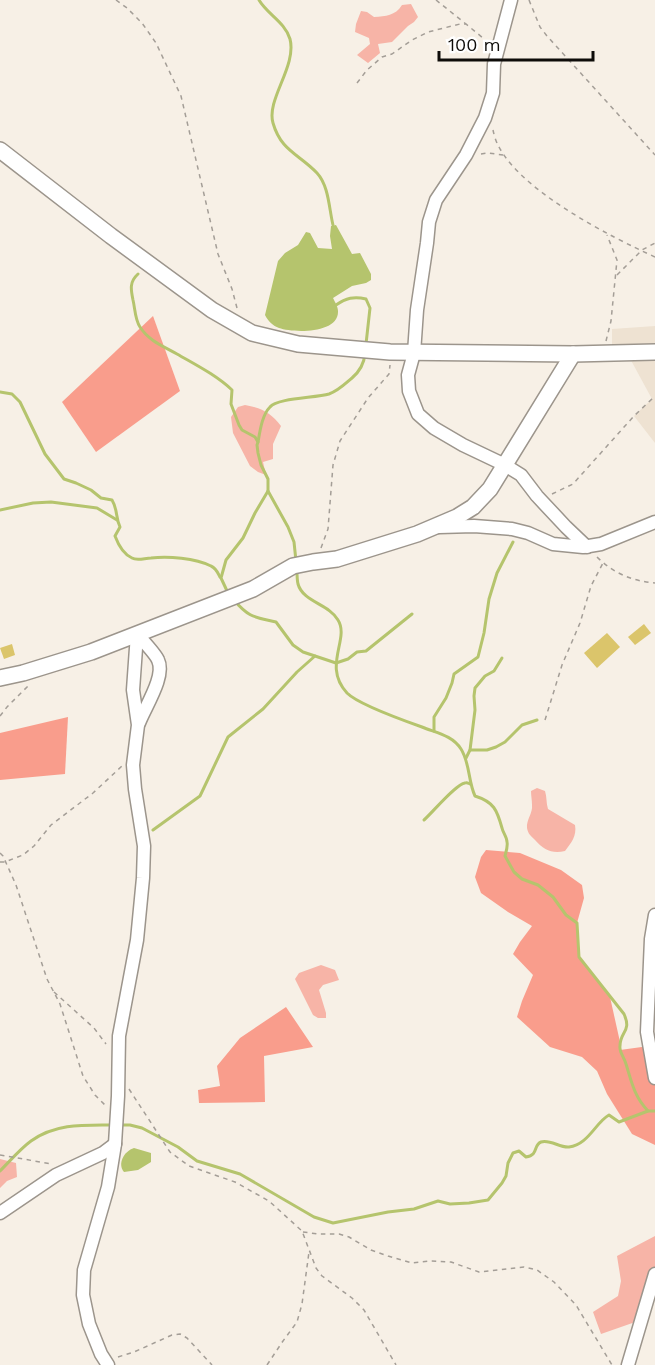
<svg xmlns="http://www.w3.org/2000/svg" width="655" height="1365" viewBox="0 0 655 1365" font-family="'Work Sans',sans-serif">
  <rect width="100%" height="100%" fill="#f7f0e6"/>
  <path fill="#eee2d2" d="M655 326V443L634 416 652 399 627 353 612 354V329Z"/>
  <g fill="#f7b4a7">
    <path d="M411 4 418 17 414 22 408 26 392 42 378 44 380 53 368 63 357 55 370 44 369 38 355 32 356 24 361 11 367 12 374 17C386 16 395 16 402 5Z"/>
    <path d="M245 405C262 408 271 413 281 426L273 444V459L263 462 266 475 258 472 250 466 233 433 231 417 238 407Z"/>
    <path d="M537 788 545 791C547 797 546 803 548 809L575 825C577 836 571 843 565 851 552 854 544 850 535 840 531 836 528 834 527 828 526 820 533 813 532 805 532 800 531 796 531 791Z"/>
    <path d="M321 965 335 970 339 980 323 985 319 990 326 1013V1018H318L313 1015 295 979 299 973Z"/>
    <path d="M0 1159 16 1163 17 1177 7 1181 0 1188Z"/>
    <path d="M655 1236V1274L641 1320 601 1334 593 1312 618 1296 621 1281 617 1256Z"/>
  </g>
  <g fill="#f99d8c">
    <path d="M153 316 180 391 96 452 62 402Z"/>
    <path d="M68 717 65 774 0 780V733Z"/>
    <path d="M486 850 520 853 561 870 582 885 584 898 577 923 579 957 610 997 620 1042V1050L649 1046 655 1078V1145L632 1134 607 1094 597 1071 582 1057 550 1047 517 1017 522 1001 533 975 513 954 520 942 532 926 508 912 481 893 475 877 481 857Z"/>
    <path d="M286 1007 313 1047 264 1056 265 1102 199 1103 198 1090 220 1086 217 1066 240 1038Z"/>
  </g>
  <g fill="#b5c46d">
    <path d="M336 225 352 254 360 253 371 274V280L366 283 352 286 333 298C335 302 338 307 338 311 339 334 293 333 279 328 273 326 268 321 265 315L278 261 285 253 298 245 306 232 310 233 318 248 332 249 330 236 331 226Z"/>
    <path d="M134 1148 151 1153V1162L138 1170 124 1172C117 1164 124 1151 134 1148Z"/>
  </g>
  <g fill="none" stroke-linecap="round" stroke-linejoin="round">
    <g stroke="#b5c46d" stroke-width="3">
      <path d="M259 0C267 14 285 22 290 39 297 66 266 100 273 123 281 151 299 154 317 173 329 186 329 209 333 225"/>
      <path d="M138 274C129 282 131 290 133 300 135 308 135 320 140 327 149 341 163 346 177 354 196 365 216 375 232 390L231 404 239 425 242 430 255 437 258 442 257 445 258 453 261 465 268 479V491L255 513 243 538 226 560 221 578 228 593"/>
      <path d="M336 305C346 298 354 296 366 299L370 308 366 344"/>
      <path d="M0 392 12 394 20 402 45 454 64 479 76 483 91 490 101 498 112 500C118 510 115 516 120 527L115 536C118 544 123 554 132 558 137 561 145 558 151 558 168 556 195 558 211 566 216 568 218 573 220 577"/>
      <path d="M258 442C260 431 262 415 270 407 277 398 315 398 329 394 338 391 345 384 352 378 359 372 364 364 365 354"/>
      <path d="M268 491 288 527 294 542 296 561"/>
      <path d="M0 510 33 503 51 502 97 508 117 520"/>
      <path d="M297 570C297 575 297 580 298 584 303 602 329 604 338 620 350 639 322 666 347 693 358 704 405 721 422 727 436 733 452 735 461 749 470 763 468 781 475 796 494 802 497 810 502 828 503 833 507 837 507 842 508 846 506 852 505 856L514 872 522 879 538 885 553 897 566 915 577 923 579 957 624 1014C632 1032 620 1031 620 1046 619 1052 624 1057 626 1064 632 1083 634 1096 648 1111"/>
      <path d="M234 600C249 618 255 617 276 622L293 645 303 652 336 663 348 659 357 652 366 651 412 614"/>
      <path d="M434 731V717L446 698 452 683 454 674 478 657 484 633 489 599 497 573 513 542"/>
      <path d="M470 750H487L496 747 505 742 522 725 537 720"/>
      <path d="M466 758 470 750 475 710 474 696 475 688 485 676 494 671 502 658"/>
      <path d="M424 820C432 813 456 784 465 783 467 782 468 783 470 784"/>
      <path d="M153 830 200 796 228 737 263 709 297 672 315 656"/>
      <path d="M121 1125H130L142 1128 178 1147 197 1161 240 1174 314 1217 333 1223 388 1212 414 1209 438 1201 450 1204 469 1203 488 1200 502 1183 506 1176 508 1163 513 1153 519 1151 526 1157C539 1155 533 1145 541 1142 550 1139 560 1148 569 1147 588 1145 596 1122 609 1115L619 1122 648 1111H655"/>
      <path d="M0 1171C10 1161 20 1149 31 1141 56 1123 85 1125 114 1125"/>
    </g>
  </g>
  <g fill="#dbc56b">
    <path d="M644 624 651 633 635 645 628 637Z"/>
    <path d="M607 633 620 647 597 668 584 653Z"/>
    <path d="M12 644 15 655 4 659 0 648Z"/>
  </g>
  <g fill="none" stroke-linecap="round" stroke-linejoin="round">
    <g stroke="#9c958c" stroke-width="15">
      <g id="minor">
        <path d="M511 0 494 64 493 93 485 118 466 155 436 200 429 222 427 243 417 310 414 353 408 375 409 391 418 414 434 428 463 445 505 465 521 475 537 496 566 527 587 547"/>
        <path d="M439 527 474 526 512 529 528 533 553 544 583 547 601 544 655 522"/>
        <path d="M137 634C142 640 155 653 158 660 166 676 145 707 139 723"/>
        <path d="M655 915 651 939 647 1032 655 1078"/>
        <path d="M0 1213 56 1175 103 1153 115 1144"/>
        <path d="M108 1365 101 1354 89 1324 83 1295 84 1270 108 1187 115 1144 118 1096 119 1036 137 940 143 878 144 846 135 789 133 765 138 725 133 690 137 634"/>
        <path d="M628 1365 655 1274"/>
      </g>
    </g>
    <g stroke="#9c958c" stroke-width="18">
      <g id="tertiary">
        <path d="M0 150 111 236 212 310 252 333 298 344 390 352 573 354 655 352"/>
        <path d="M0 678 23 673 91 652 253 589 293 566 313 562 337 559 417 534 457 517 473 507 490 489 573 354"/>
      </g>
    </g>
    <g stroke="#a49e97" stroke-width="1.5" stroke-dasharray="4.5 4.5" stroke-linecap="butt">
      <path d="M116 0 127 8 142 23 156 43 181 96 218 254 232 289 237 308"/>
      <path d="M436 0 466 24"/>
      <path d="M529 0 540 27 547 36 655 155"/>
      <path d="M357 83 367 70 382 57 392 54 412 40 428 32 460 24H466L483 38 487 45"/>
      <path d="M493 130C494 135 496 142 499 147 523 192 609 236 655 257"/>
      <path d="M481 154 488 153 503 155"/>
      <path d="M617 275 642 250 655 243"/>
      <path d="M606 341 611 321 617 260 607 235"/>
      <path d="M552 494 573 484 634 416 655 396"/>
      <path d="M321 548 328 529 333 465 340 441 368 398 389 374 390 365"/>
      <path d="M597 557C613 573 632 581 655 583"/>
      <path d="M0 716 7 707 30 684"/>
      <path d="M545 720 562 665 580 623 591 586 603 563"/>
      <path d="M0 853 3 856 16 885 47 979 60 1004 83 1076 95 1095 105 1105"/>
      <path d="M0 862H5L23 855 34 846 51 825 93 793 122 766"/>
      <path d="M54 992 94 1028 106 1044"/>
      <path d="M129 1089 170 1152 189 1166 235 1182 269 1201 302 1231 316 1268 322 1276 352 1298 364 1310 396 1365"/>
      <path d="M0 1155 52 1164"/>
      <path d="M303 1232 318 1234H339L349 1237 371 1250 388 1256 412 1263 430 1261 451 1262 479 1272 524 1267 537 1270 554 1282 576 1305 612 1365"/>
      <path d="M118 1357 134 1352 172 1335 180 1334 187 1338 212 1365"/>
      <path d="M267 1365 283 1341 297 1322 302 1304 309 1252"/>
    </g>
    <use href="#minor" stroke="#fff" stroke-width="12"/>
    <use href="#tertiary" stroke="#fff" stroke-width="15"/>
  </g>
  <path d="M439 51v9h154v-9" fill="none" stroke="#0e0c09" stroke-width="3"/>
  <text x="448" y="51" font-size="18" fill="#0e0c09" stroke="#ffffff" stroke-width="4.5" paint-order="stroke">100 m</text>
</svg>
